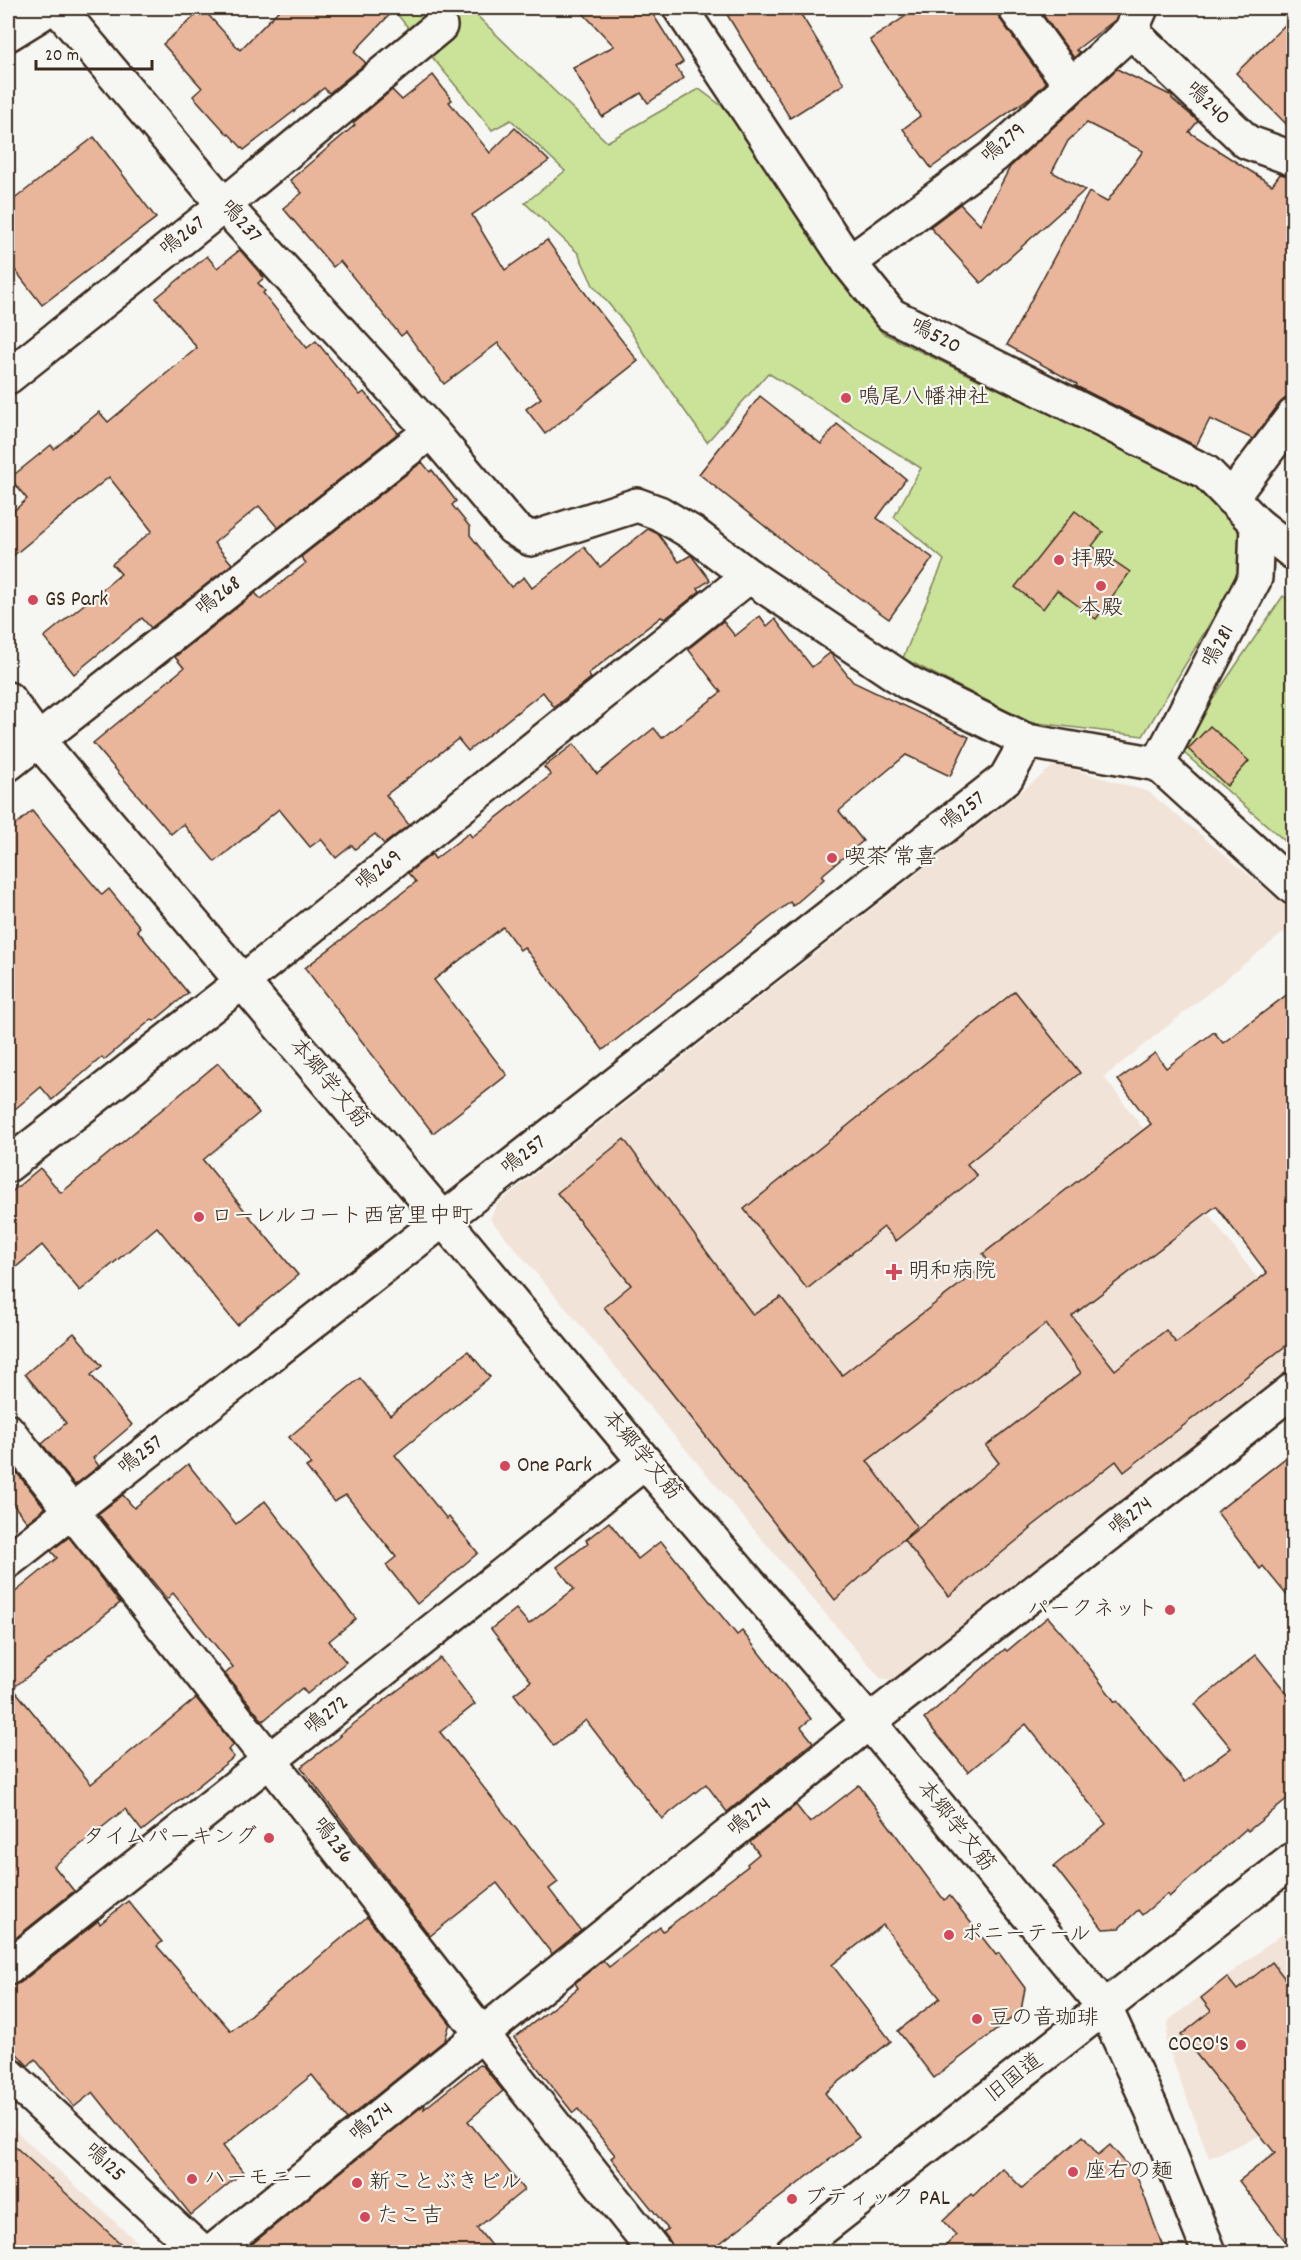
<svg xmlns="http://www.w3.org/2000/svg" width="1301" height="2260" viewBox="0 0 1301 2260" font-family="Dekko,'Klee One',sans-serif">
  <rect width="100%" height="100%" fill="#f6f6f2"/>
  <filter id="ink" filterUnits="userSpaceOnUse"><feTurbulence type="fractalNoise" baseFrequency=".0167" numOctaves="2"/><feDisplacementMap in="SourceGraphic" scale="12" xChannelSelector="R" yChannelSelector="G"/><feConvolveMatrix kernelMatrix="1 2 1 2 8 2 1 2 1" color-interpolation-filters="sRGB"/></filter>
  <g filter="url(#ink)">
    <g fill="#f2e3d8">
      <path d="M1056 764 1149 792 1293 912 1289 928 1104 1077 1293 1325V1367L899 1681 880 1678 490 1219 497 1204Z"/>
      <path d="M1293 1926V2121L1209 2158 1166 2042 1169 2020Z"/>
      <path d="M8 2124 148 2252H8Z"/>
    </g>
    <g fill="#cae399" stroke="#82865c" stroke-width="1.5">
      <path d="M392 8H469L607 142 699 89 734 115 882 333 1198 486 1241 532 1242 569 1143 736 1029 722 903 658 944 560 894 517 921 468 768 373 707 442 645 355 628 327 593 285 578 253 525 203 565 171 511 120 492 130Z"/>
      <path d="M1283 596 1293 603V848L1184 753 1185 740Z"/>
    </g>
    <g fill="#e9b69b" stroke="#3b2a1e" stroke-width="1.5" fill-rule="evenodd">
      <path d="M281 8H396L354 52 366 63 329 93 324 88 244 150 229 134 228 135 193 96 202 88 163 44 203 9 240 50Z"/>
      <path d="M578 8H649L683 62 676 67 684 78 648 103 641 93 602 117 573 68 614 46Z"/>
      <path d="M723 8H797L844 84 790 118Z"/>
      <path d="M918 8H997L1000 19 1046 83 1033 95 931 168 903 129 920 116 870 40Z"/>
      <path d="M1038 8H1121L1115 20 1076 50 1080 52 1074 58Z"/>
      <path d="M1293 17V131L1236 73Z"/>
      <path d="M1117 69 1172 96V99L1198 121 1189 132 1272 185 1280 174 1293 177V397L1286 398 1279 404 1253 439 1210 419 1196 446 1076 386 1077 384 1007 345 1089 192 1107 202 1143 151 1087 123 1068 141 1052 172 1085 190 981 283 930 227 960 204 980 225 1010 167Z"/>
      <path d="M433 75 452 100 449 102 490 153 515 128 549 161 472 215 505 270 547 240 588 297 638 361 545 434 526 409 541 398 498 343 444 384 406 332 401 336 340 261 333 267 283 208 302 193 290 180 355 125 353 123 392 90 402 100Z"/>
      <path d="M94 137 156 218 42 305 8 261V204Z"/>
      <path d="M240 250 264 278 258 283 265 291 263 293 307 348 316 341 360 395 364 392 398 433 278 528 259 506 214 543 232 564 151 628 142 618 74 674 44 637 121 574 112 564 152 531 109 477 8 560V516L27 499 10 478 51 445 54 449 99 412 108 422 197 348 156 298 207 256 217 268Z"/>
      <path d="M760 396 821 444 837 424 906 479 877 518 933 558 889 619 820 570 699 474Z"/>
      <path d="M422 462 430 472 432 470 456 501 452 505 470 527V535L511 587 524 577 532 588 584 547 600 567 648 529 658 534 679 562 691 555 710 580 698 588 700 591 665 619 661 617 588 674 591 678 554 707 543 692 468 751 458 739 386 795 409 825 384 844 375 834 355 849 352 845 336 858 321 839 310 847 279 809 215 862 183 824 171 834 93 743 184 668 175 657 255 593 261 599 306 563 301 557Z"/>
      <path d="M1075 511 1103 532 1092 546 1130 572 1096 619 1057 590 1043 609 1015 587Z"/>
      <path d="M760 616 767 626 775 619 812 667 830 653 853 682 969 737 950 776 906 755 839 811 863 841 821 876 824 879 793 906 790 902 603 1050 524 947 520 950 503 927 434 980 507 1075 433 1133 305 968 416 882 408 873 432 854 435 859 469 833 472 837 551 775 544 767 574 744 597 774 654 728 662 738 721 692 688 649 723 621 735 636Z"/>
      <path d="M1210 726 1249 761 1227 786 1188 749Z"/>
      <path d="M32 811 102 895 109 889 140 927 137 930 188 993 154 1021 152 1019 104 1060 102 1057 52 1100 41 1087 8 1115V831Z"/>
      <path d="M1293 990V1340L1124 1472 1116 1461 1030 1528 1031 1529 949 1596 904 1540 999 1463 986 1446 1081 1373 1046 1324 867 1461 917 1527 835 1600 604 1307 631 1285 557 1193 624 1139 753 1315 781 1297 842 1375 989 1262 983 1254 1151 1124 1118 1080 1155 1053 1166 1068 1214 1032 1223 1043ZM1216 1206 1267 1273 1176 1343 1166 1330 1115 1370 1072 1316Z"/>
      <path d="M1015 991 1080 1073 967 1164 977 1176 896 1241 884 1227 807 1289 744 1209Z"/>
      <path d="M218 1063 259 1113 203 1160 298 1275 237 1325 157 1227 80 1291 42 1245 8 1274V1195L40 1168 61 1193Z"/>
      <path d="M74 1333 102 1366 91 1375 132 1425 93 1458 99 1466 75 1485 42 1444 66 1423 25 1374Z"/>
      <path d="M468 1351 490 1377 395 1455 447 1519 449 1517 478 1553 417 1604 386 1565 396 1557 346 1495 334 1502 306 1467 311 1464 289 1437 360 1378 390 1415Z"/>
      <path d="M1293 1452V1603L1263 1566 1260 1569 1217 1512Z"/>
      <path d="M188 1464 236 1524 265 1501 356 1619 329 1641 346 1662 307 1694 302 1688 263 1721 225 1674 233 1667 173 1593 167 1599 98 1514 123 1495 134 1508Z"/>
      <path d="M13 1468 45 1508 27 1522 8 1498V1472Z"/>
      <path d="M609 1522 638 1559 661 1541 737 1635 742 1631 811 1719 801 1727 813 1742 727 1812 706 1784 662 1819 586 1720 554 1746 514 1694 531 1681 491 1629 516 1609 529 1624 574 1589 557 1567 588 1543 586 1540Z"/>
      <path d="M69 1537 120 1603 13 1688 91 1784 196 1698 234 1745 228 1750 234 1757 142 1831 125 1809 54 1866 74 1891 8 1944V1598L57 1558 51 1551Z"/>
      <path d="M1048 1617 1078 1652 1115 1702 1117 1701 1185 1782 1231 1748 1195 1704 1256 1655 1293 1701V1795L1248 1831 1246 1829 1169 1897 1167 1894 1142 1915 1138 1910 1119 1928 1103 1929 1054 1866 1106 1824 1026 1724 968 1772 924 1719 1005 1649 1007 1651Z"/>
      <path d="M440 1658 475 1704 440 1732 558 1882 549 1889 581 1931 552 1954 497 1883 430 1936 301 1767 341 1736 339 1735Z"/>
      <path d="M859 1785 944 1900 950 1896 996 1955 999 1953 1025 1988 1021 2011 934 2078 898 2031 940 1998 883 1925 832 1965 891 2041 825 2093 859 2137 707 2253H673L670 2241 663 2232 668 2229 611 2158 615 2155 578 2109 573 2113 514 2038 578 1988 575 1983 603 1960 609 1967 660 1927 663 1931 748 1866 747 1864 759 1854 750 1842 796 1805 810 1823Z"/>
      <path d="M128 1901 162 1942 157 1946 231 2031 367 1917 450 2023 445 2040 347 2119 312 2075 223 2146 243 2172 191 2215 93 2092 74 2107 35 2059 28 2066 8 2044V1986L20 1983 98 1921 100 1924Z"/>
      <path d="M1272 1962 1293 1989V2251L1239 2181 1275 2153 1181 2035 1211 2011 1201 1998 1227 1977 1237 1990Z"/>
      <path d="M479 2065 483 2066 503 2091 468 2121 524 2190 477 2228 497 2253H241L425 2104 424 2109Z"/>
      <path d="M1083 2136 1098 2155 1110 2145 1137 2176 1165 2253H939L956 2235 943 2221 971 2194 973 2196 1002 2168 1022 2188Z"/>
      <path d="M8 2140 131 2253H8Z"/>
    </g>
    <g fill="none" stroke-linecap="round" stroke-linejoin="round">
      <g stroke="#3b2a1e" stroke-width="38">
        <g id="street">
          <path d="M58 8 224 205 431 431 513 528 531 539 637 505 659 513 694 534 749 576 907 682 1027 741 1158 764 1294 888"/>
          <path d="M680 8 849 263 891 315 1206 472 1257 524 1294 553"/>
          <path d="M1015 8 1070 84"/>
          <path d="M1131 31 1247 142 1294 159"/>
          <path d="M8 34 50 8"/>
          <path d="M849 263 994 156 1131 31 1141 8"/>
          <path d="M8 377 224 205 440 26"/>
          <path d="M1231 498 1294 415"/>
          <path d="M8 764 431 431"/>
          <path d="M1158 764 1255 578 1257 524"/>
          <path d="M8 1165 242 982 749 576"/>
          <path d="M8 1431 270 1761 482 2034 655 2252"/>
          <path d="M8 1968 645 1462"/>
          <path d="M8 2074 201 2252"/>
          <path d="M212 2252 869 1722 1294 1389"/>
        </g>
      </g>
      <g stroke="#3b2a1e" stroke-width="38">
        <g id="secondary">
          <path d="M8 699 38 740 443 1219 645 1462 869 1722 1105 2008 1152 2110 1209 2252"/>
          <path d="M8 1561 1006 778 1027 741"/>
          <path d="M792 2252 1294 1859"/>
        </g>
      </g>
      <use href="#street" stroke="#f6f6f2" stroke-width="33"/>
      <use href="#secondary" stroke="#f6f6f2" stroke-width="33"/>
    </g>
  </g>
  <g fill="#d1495b" stroke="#f6f6f2" stroke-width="2">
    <circle cx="846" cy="398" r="6"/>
    <circle cx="1059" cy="560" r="6"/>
    <circle cx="1101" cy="586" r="6"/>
    <circle cx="33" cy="600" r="6"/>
    <circle cx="832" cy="858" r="6"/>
    <circle cx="199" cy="1217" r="6"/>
    <path d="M891 1263h6v6h6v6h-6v6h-6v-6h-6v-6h6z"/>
    <circle cx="505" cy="1466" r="6"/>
    <circle cx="1170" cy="1610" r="6"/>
    <circle cx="269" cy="1838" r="6"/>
    <circle cx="949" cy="1935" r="6"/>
    <circle cx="977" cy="2019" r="6"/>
    <circle cx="1241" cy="2045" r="6"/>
    <circle cx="1073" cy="2172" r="6"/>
    <circle cx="192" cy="2179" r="6"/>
    <circle cx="357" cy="2183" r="6"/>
    <circle cx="792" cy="2199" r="6"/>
    <circle cx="365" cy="2217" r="6"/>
  </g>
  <g text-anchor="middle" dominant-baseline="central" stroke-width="4.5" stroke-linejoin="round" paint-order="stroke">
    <g font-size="22" fill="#3b2a1e" stroke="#f6f6f2">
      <text transform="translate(1207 104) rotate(44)">鳴240</text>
      <text transform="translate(1004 144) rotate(-41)">鳴279</text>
      <text transform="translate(240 222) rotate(48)">鳴237</text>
      <text transform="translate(183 237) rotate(-38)">鳴267</text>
      <text transform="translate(935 337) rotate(27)">鳴520</text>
      <text transform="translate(219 597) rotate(-38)">鳴268</text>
      <text transform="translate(1219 647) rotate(-62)">鳴281</text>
      <text transform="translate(963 812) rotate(-38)">鳴257</text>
      <text transform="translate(379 871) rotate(-39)">鳴269</text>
      <text transform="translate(328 1084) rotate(50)">本郷学文筋</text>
      <text transform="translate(524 1156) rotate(-38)">鳴257</text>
      <text transform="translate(141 1456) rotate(-38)">鳴257</text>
      <text transform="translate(641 1456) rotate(50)">本郷学文筋</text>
      <text transform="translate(1131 1517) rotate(-38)">鳴274</text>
      <text transform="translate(327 1716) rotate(-39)">鳴272</text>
      <text transform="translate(750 1818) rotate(-39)">鳴274</text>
      <text transform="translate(955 1827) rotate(51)">本郷学文筋</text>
      <text transform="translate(332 1841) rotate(52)">鳴236</text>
      <text transform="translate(1015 2079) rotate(-38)">旧国道</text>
      <text transform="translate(372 2123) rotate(-39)">鳴274</text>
      <text transform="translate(104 2163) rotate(43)">鳴125</text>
    </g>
    <g font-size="22" fill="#3b2a1e" stroke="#f6f6f2" text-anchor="start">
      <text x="858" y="398">鳴尾八幡神社</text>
      <text x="1071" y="560">拝殿</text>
      <text x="45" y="600">GS Park</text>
      <text x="1101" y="609" text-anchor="middle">本殿</text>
      <text x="844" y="858">喫茶 常喜</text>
      <text x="211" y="1217">ローレルコート西宮里中町</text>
      <text x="908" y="1272">明和病院</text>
      <text x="517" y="1466">One Park</text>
      <text x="1158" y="1610" text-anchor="end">パークネット</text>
      <text x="257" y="1838" text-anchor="end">タイムパーキング</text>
      <text x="961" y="1935">ポニーテール</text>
      <text x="989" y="2019">豆の音珈琲</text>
      <text x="1229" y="2045" text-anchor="end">COCO'S</text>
      <text x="1085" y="2172">座右の麺</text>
      <text x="204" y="2179">ハーモニー</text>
      <text x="369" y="2183">新ことぶきビル</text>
      <text x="804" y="2199">ブティック PAL</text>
      <text x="377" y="2217">たこ吉</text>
    </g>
  </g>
  <rect width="1301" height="2260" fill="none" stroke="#f6f6f2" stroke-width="30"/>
  <rect x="15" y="15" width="1271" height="2230" fill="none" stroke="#3b2a1e" stroke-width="2" filter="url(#ink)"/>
  <path d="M36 60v9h116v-9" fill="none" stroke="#3b2a1e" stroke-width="3"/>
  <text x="45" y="60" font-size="18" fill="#3b2a1e" stroke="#f6f6f2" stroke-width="4.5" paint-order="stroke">20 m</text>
</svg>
